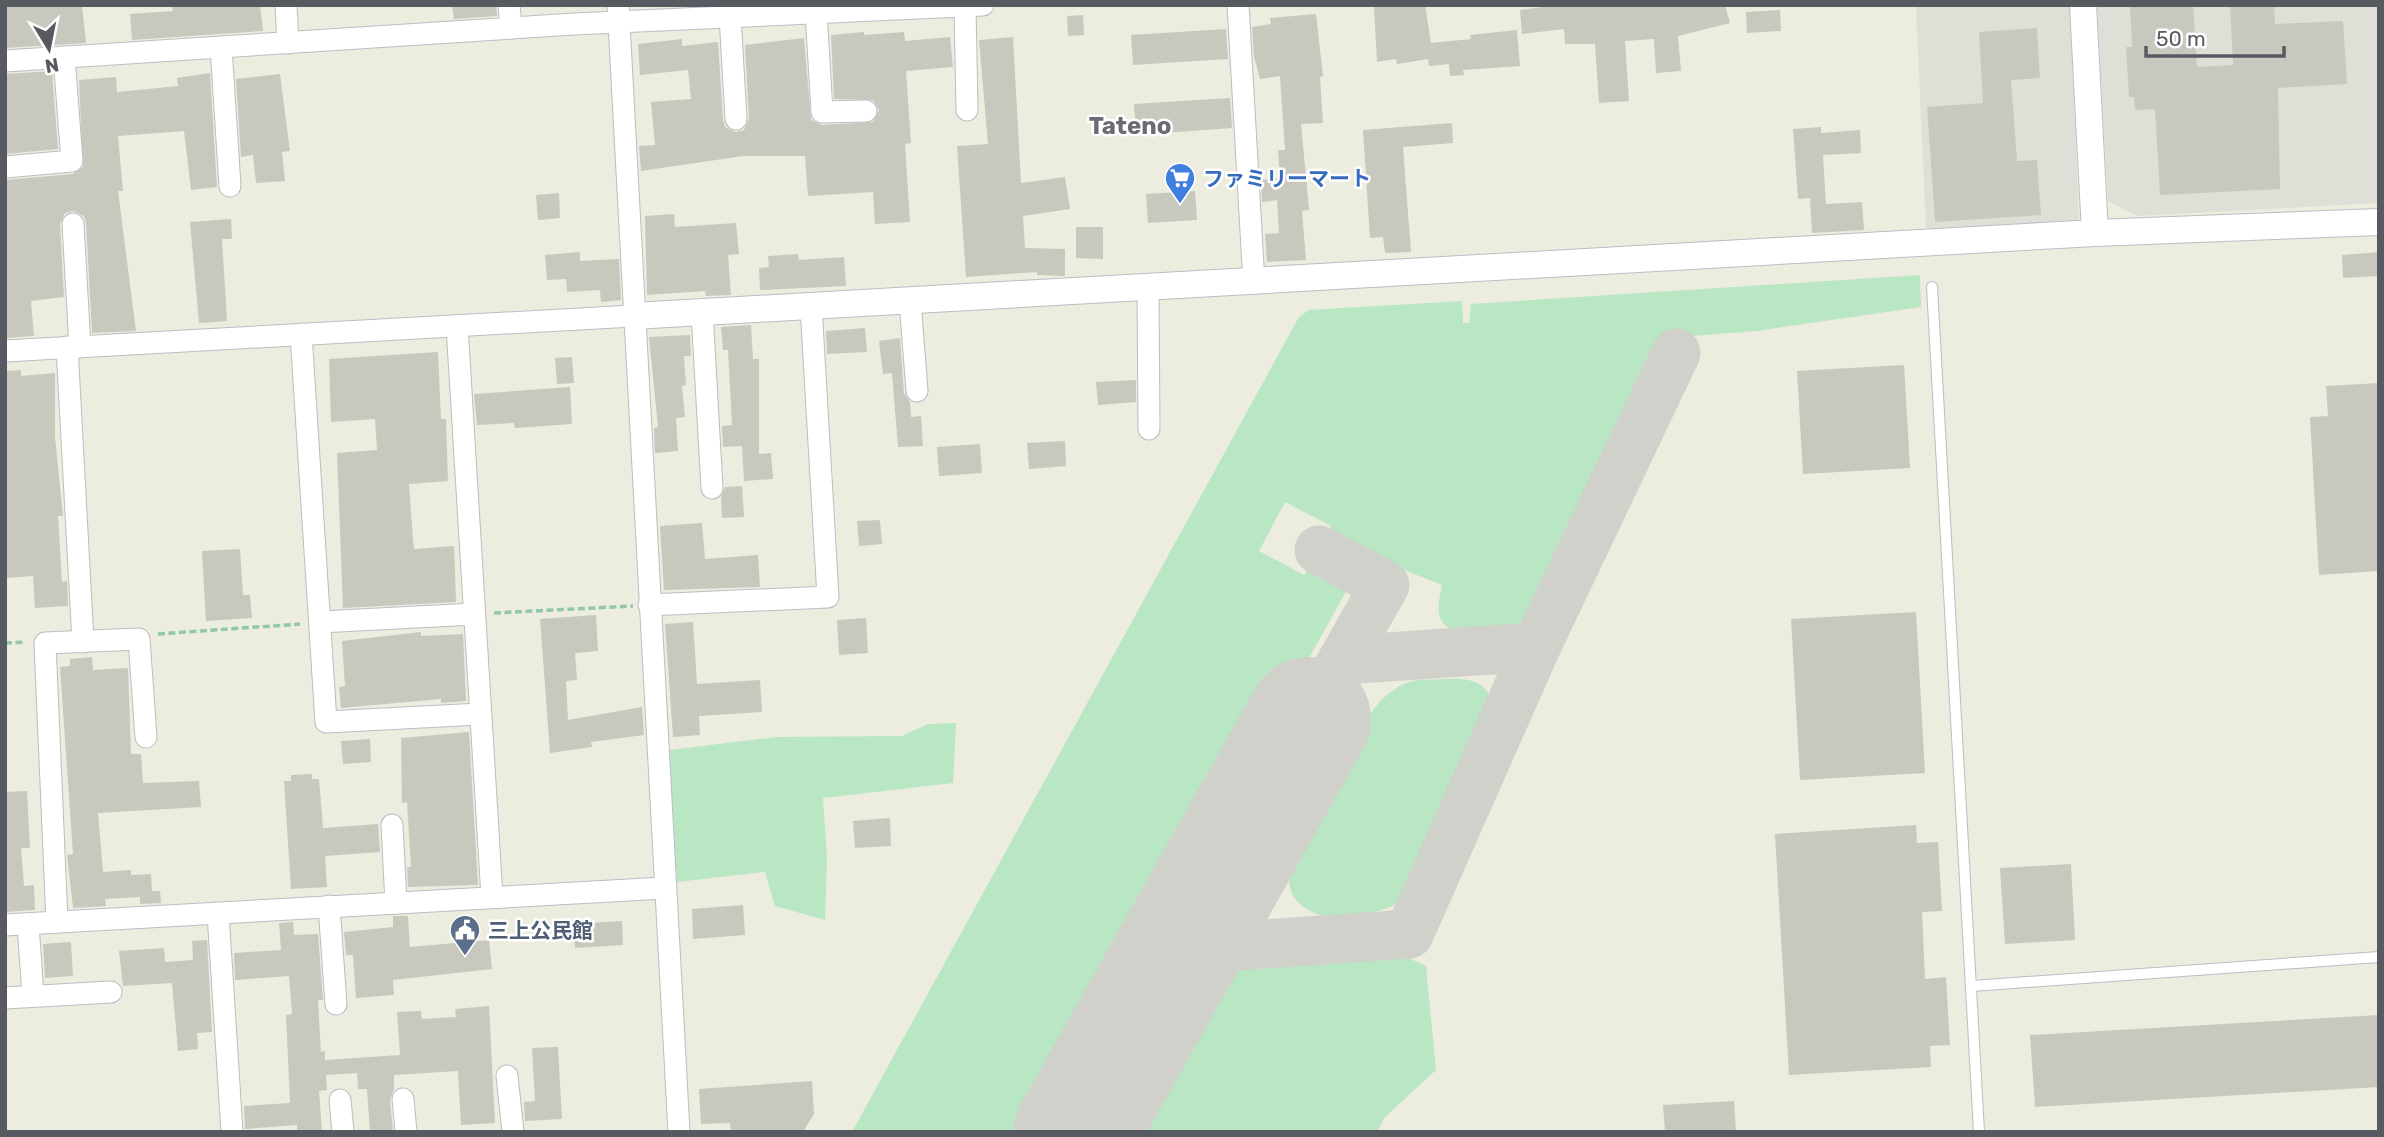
<svg xmlns="http://www.w3.org/2000/svg" width="2384" height="1137" viewBox="0 0 2384 1137" font-family="Rubik,'Noto Sans JP',sans-serif">
  <rect width="100%" height="100%" fill="#ececdf"/>
  <g fill="#dfdfd7">
    <path d="M1916 5H2070L2079 223 1926 230Z"/>
    <path d="M2097 5H2379V203L2137 216 2108 201Z"/>
  </g>
  <g fill="#b9e6c3">
    <path d="M1920 275 1921 307 1756 331 1667 338 1552 590C1544 602 1536 615 1523 623 1507 633 1456 640 1443 623 1435 612 1440 597 1442 585L1369 556 1327 534 1331 526 1285 502 1259 551 1304 575 1307 571 1347 590 1043 1132H852L1299 317 1309 310 1462 301 1463 323H1469L1471 304Z"/>
    <path d="M1417 680C1454 680 1494 668 1493 718L1413 891C1393 911 1372 913 1345 917 1328 919 1313 915 1300 904 1267 875 1318 808 1334 779 1347 757 1358 729 1374 709 1385 694 1399 684 1417 680Z"/>
    <path d="M956 723 953 783 823 798 827 859 825 920 775 906 765 872 677 882 669 750 777 737 902 736 928 724Z"/>
    <path d="M1393 957 1409 958 1426 966 1436 1070 1384 1118 1377 1132H1136L1215 990 1240 970Z"/>
  </g>
  <g fill="none" stroke-linecap="round" stroke-linejoin="round">
    <g stroke="#d0d1ca" stroke-width="49">
      <path d="M1343 660 1536 647"/>
      <path d="M1309 719 1385 585 1319 550"/>
      <path d="M1179 950 1409 934 1536 647 1676 353"/>
    </g>
    <path stroke="#d0d1ca" stroke-width="124" d="M1076 1132 1309 719"/>
  </g>
  <g fill="#c9c8be">
    <path d="M5 5H82L86 43 5 48Z"/>
    <path d="M172 5H260L263 31 132 40 130 14 173 11Z"/>
    <path d="M452 5H496L497 16 454 19Z"/>
    <path d="M1425 5 1431 43 1471 39 1470 35 1517 30 1520 66 1463 70 1464 75 1450 76 1449 64 1429 66 1428 59 1397 64 1396 59 1377 62 1374 6Z"/>
    <path d="M1558 5H1725L1730 23 1678 36 1681 71 1656 73 1654 39 1625 41 1629 101 1599 103 1595 44H1565L1564 29 1522 34 1520 10Z"/>
    <path d="M2130 5H2193L2197 67 2233 65 2230 5H2274L2275 24 2343 21 2347 84 2278 88 2280 189 2160 195 2155 109 2135 110 2134 97H2129L2126 47H2132Z"/>
    <path d="M1780 10 1781 31 1747 33 1746 12Z"/>
    <path d="M1316 14 1323 76 1320 77 1323 123 1301 124 1309 210 1302 211 1306 260 1267 262 1265 234 1279 233 1277 200 1262 202 1261 180 1280 178 1278 150H1285L1280 76 1260 79 1254 57 1252 27 1271 24 1270 18Z"/>
    <path d="M1083 15 1084 35 1068 36 1067 16Z"/>
    <path d="M2037 28 2040 78 2011 80 2017 161 2037 160 2041 215 1935 222 1927 107 1983 103 1979 32Z"/>
    <path d="M1226 29 1228 59 1133 65 1131 35Z"/>
    <path d="M864 32V35L904 32 905 41 950 37 953 67 906 71 911 143 905 144 910 222 875 224 873 192 808 196 805 156H743L641 171 639 146 655 145 651 102 691 99 688 70 640 75 638 44 682 39V46L718 42 723 120 725 127 736 132 744 130 749 119 745 45 804 38 811 120 822 125 873 122 879 110 873 100 834 99 831 35Z"/>
    <path d="M1013 37 1021 183 1065 177 1070 209 1023 216 1025 248 1065 249V276L1037 275V272L966 277 957 146 988 144 979 40Z"/>
    <path d="M52 71 58 149 5 154V74Z"/>
    <path d="M210 73 217 187 191 190 184 131 118 136 123 191H118L136 331 92 333 86 223 84 216 73 211 65 213 60 224 64 297 31 301 34 336 5 338V180L73 174 83 167 79 80 116 77 117 92 178 86 177 78Z"/>
    <path d="M280 74 290 151 282 152 285 181 256 183 253 155 241 157 236 79Z"/>
    <path d="M1230 98 1232 128 1136 135 1134 104Z"/>
    <path d="M1452 123 1453 143 1403 147 1411 252 1385 253 1383 237 1370 238 1363 130Z"/>
    <path d="M1821 127V133L1860 130 1861 153 1823 155 1826 204 1862 202 1864 230 1812 233 1810 198 1798 199 1793 129Z"/>
    <path d="M1195 191 1197 220 1148 223 1146 194Z"/>
    <path d="M559 193 560 218 538 220 536 195Z"/>
    <path d="M674 214 675 227 736 223 739 254 728 255 731 295 706 296 705 291 647 295 645 216Z"/>
    <path d="M231 219 232 239H222L227 321 199 323 190 222Z"/>
    <path d="M1076 227H1103V259L1076 258Z"/>
    <path d="M580 252V261L619 259 621 300 601 302 600 290 567 292 566 279 547 280 545 255Z"/>
    <path d="M2379 252V276L2343 278 2342 255Z"/>
    <path d="M798 254 799 260 844 257 846 286 760 290 759 268 769 267 768 256Z"/>
    <path d="M751 325 753 359H759V454L771 453 773 479 744 481 742 446 723 447 722 426 732 425 728 350H723L721 327Z"/>
    <path d="M865 328 867 352 827 354 826 331Z"/>
    <path d="M690 335 691 356H684L686 385 682 386 685 417 676 418 678 451 655 453 654 428 658 427 649 337Z"/>
    <path d="M900 338 904 393 910 402 911 417 921 416 923 446 898 447 892 373 883 374 879 341Z"/>
    <path d="M438 352 441 419H446L448 481 409 484 413 539 414 549 454 546 456 602 343 608 337 453 377 450 375 419 331 422 329 359Z"/>
    <path d="M572 357 574 383 557 384 555 358Z"/>
    <path d="M1904 365 1910 468 1803 474 1797 371Z"/>
    <path d="M21 370V376L55 373V437L63 516H58L62 582 67 581 68 606 35 608 33 576 5 578V371Z"/>
    <path d="M1136 380V402L1098 405 1096 382Z"/>
    <path d="M2379 383V571L2319 575 2310 417 2328 416 2326 386Z"/>
    <path d="M570 387 572 424 515 428 514 423 477 425 474 394Z"/>
    <path d="M1065 441 1066 466 1029 469 1027 443Z"/>
    <path d="M980 444 982 473 939 476 937 447Z"/>
    <path d="M742 486 744 517 722 518 721 497 725 487Z"/>
    <path d="M880 520 882 544 859 546 857 521Z"/>
    <path d="M702 523 705 559 758 555 760 587 664 590 660 526Z"/>
    <path d="M240 549 243 595H250L252 618 206 621 202 551Z"/>
    <path d="M1916 612 1925 773 1800 780 1791 619Z"/>
    <path d="M596 615 598 651 575 653 577 680 566 681 568 720 642 707 644 735 591 742 592 747 550 753 540 619Z"/>
    <path d="M866 618 868 653 839 655 837 620Z"/>
    <path d="M693 622 697 684 760 680 762 712 699 716 700 735 673 737 665 624Z"/>
    <path d="M421 632V636L463 634 466 701 441 703V699L341 708 339 687 345 686 342 641Z"/>
    <path d="M92 657 93 670 128 668 131 754H141L143 783 199 781 201 807 98 813 103 872 131 870V875L151 874 152 891H160L161 903 140 904V897L105 899 106 906 73 908 67 855 73 854 60 667 70 666V659Z"/>
    <path d="M469 732 478 885 408 887 407 867H411L407 802 402 803 401 738Z"/>
    <path d="M370 739 371 762 343 764 341 741Z"/>
    <path d="M312 774V779H319L323 828 378 824 380 852 325 856 327 887 291 889 284 781H291V775Z"/>
    <path d="M27 791 30 848H21L24 886 34 885 35 910 5 912V792Z"/>
    <path d="M890 818 891 846 855 848 853 821Z"/>
    <path d="M1916 825 1917 843 1938 842 1942 911 1922 912 1925 979 1946 977 1950 1045 1930 1046 1931 1067 1789 1075 1775 834Z"/>
    <path d="M2071 864 2075 940 2005 944 2000 868Z"/>
    <path d="M743 905 745 935 693 939 692 909Z"/>
    <path d="M393 916H408L410 947 489 940 492 969 393 980 394 995 356 998 353 955H346L344 932 393 927Z"/>
    <path d="M622 921 623 945 575 948 573 924Z"/>
    <path d="M293 922 294 935 318 934 323 1000H318L321 1052 325 1051V1060L400 1055 397 1012 421 1011 422 1019 456 1017 455 1009 489 1006 495 1123 461 1125 458 1071 394 1075V1089L390 1100 393 1132H370L367 1089H358L357 1073 326 1075 327 1090 319 1091 322 1132H297V1125L245 1129 244 1106 290 1103 286 1015 292 1014 289 976 235 980 234 953 281 950 279 923Z"/>
    <path d="M207 940 212 1032 197 1033 198 1049 178 1051 172 983 123 986 119 951 164 948 165 962 193 960 192 941Z"/>
    <path d="M71 942 73 976 45 978 43 944Z"/>
    <path d="M2379 1015V1087L2035 1107 2030 1035Z"/>
    <path d="M558 1047 562 1119 525 1121 524 1102 535 1101 532 1048Z"/>
    <path d="M812 1081 814 1114 803 1132H731L730 1123 701 1124 699 1089Z"/>
    <path d="M1734 1101 1736 1132H1665L1663 1105Z"/>
  </g>
  <g fill="none" stroke-linecap="round" stroke-linejoin="round">
    <g stroke="#bcbdc4" stroke-width="12">
      <g id="service">
        <path d="M1932 287 1979 1132"/>
        <path d="M1972 986 2379 957"/>
      </g>
    </g>
    <g stroke="#bcbdc4" stroke-width="23">
      <g id="minor">
        <path d="M286 5 288 43"/>
        <path d="M509 5 511 28"/>
        <path d="M618 5 679 1132"/>
        <path d="M1238 5 1254 283"/>
        <path d="M965 6 967 110"/>
        <path d="M816 12 822 112 866 111"/>
        <path d="M730 16 736 119"/>
        <path d="M221 47 230 186"/>
        <path d="M5 61 574 24 983 5"/>
        <path d="M5 167 72 161 64 57"/>
        <path d="M73 224 80 347"/>
        <path d="M1148 287 1149 429"/>
        <path d="M910 301 917 391"/>
        <path d="M702 312 712 488"/>
        <path d="M457 326 492 897"/>
        <path d="M301 334 326 722 480 714"/>
        <path d="M67 347 83 642"/>
        <path d="M5 351 633 316"/>
        <path d="M649 605 828 597 811 306"/>
        <path d="M320 622 474 614"/>
        <path d="M392 825 396 903"/>
        <path d="M329 906 336 1004"/>
        <path d="M218 913 232 1132"/>
        <path d="M57 922 45 643 139 639 146 737"/>
        <path d="M28 924 33 996"/>
        <path d="M5 925 664 888"/>
        <path d="M5 998 111 992"/>
        <path d="M507 1076 513 1132"/>
        <path d="M403 1099 406 1132"/>
        <path d="M340 1100 343 1132"/>
      </g>
    </g>
    <g stroke="#bcbdc4" stroke-width="28">
      <g id="tertiary">
        <path d="M2083 5 2095 233"/>
        <path d="M633 316 2095 233 2379 222"/>
      </g>
    </g>
    <g stroke="#92c6ad" stroke-width="3.5" stroke-dasharray="7 3.5" stroke-linecap="butt">
      <path d="M494 613 633 606"/>
      <path d="M158 634 300 624"/>
      <path d="M5 643 26 642"/>
    </g>
    <use href="#service" stroke="#fff" stroke-width="10"/>
    <use href="#minor" stroke="#fff" stroke-width="21"/>
    <use href="#tertiary" stroke="#fff" stroke-width="26"/>
  </g>
  <defs>
    <g id="supermarket-pin" transform="scale(1.575)"><path d="M0 17L-7.5 6A9.5 9.5 0 1 1 7.5 6Z" fill="#3f7fe0" stroke="#fff"/><path d="M-6-5.5h2.5l.6 2H6L4.5 2H-2.5L-4.4-4H-6ZM-1.5 3.2a1.3 1.3 0 1 0 .1 0ZM3 3.2a1.3 1.3 0 1 0 .1 0Z" fill="#fff"/></g>
    <g id="civic-pin" transform="scale(1.575)"><path d="M0 17L-7.5 6A9.5 9.5 0 1 1 7.5 6Z" fill="#5c6f8a" stroke="#fff"/><path d="M-.6-6.5H3V-4.5H.6V-3L4-1V1h2V6H-6V1h2V-1L-.6-3ZM-1.2 2.5V6h2.4V2.5Z" fill="#fff"/></g>
  </defs>
  <g fill-rule="evenodd">
    <use href="#supermarket-pin" x="1180" y="178"/>
    <use href="#civic-pin" x="465" y="930"/>
  </g>
  <g text-anchor="middle" dominant-baseline="central" stroke-width="5" stroke-linejoin="round" paint-order="stroke">
    <g font-size="21" font-weight="bold" fill="#366cbe" stroke="#fff" text-anchor="start">
      <text x="1203" y="178">ファミリーマート</text>
    </g>
    <g font-size="21" font-weight="bold" fill="#4e5e75" stroke="#fff" text-anchor="start">
      <text x="488" y="930">三上公民館</text>
    </g>
    <g font-size="24" font-weight="bold" fill="#696c73" stroke="#fff">
      <text x="1130" y="126">Tateno</text>
    </g>
  </g>
  <rect width="2384" height="1137" fill="none" stroke="#585a61" stroke-width="14"/>
  <g transform="translate(49 49) rotate(170)" stroke="#ffffff" stroke-width="5" paint-order="stroke">
  <path d="M0-5L12 26L0 18L-12 26Z" fill="#585a61"/>
  <text y="-10" font-size="19" font-weight="bold" text-anchor="middle" fill="#585a61">N</text>
  </g>
  <path d="M2146 46v10h138v-10" fill="none" stroke="#585a61" stroke-width="3.5"/>
  <text x="2156" y="46" font-size="21" fill="#585a61" stroke="#ffffff" stroke-width="5" paint-order="stroke">50 m</text>
</svg>
